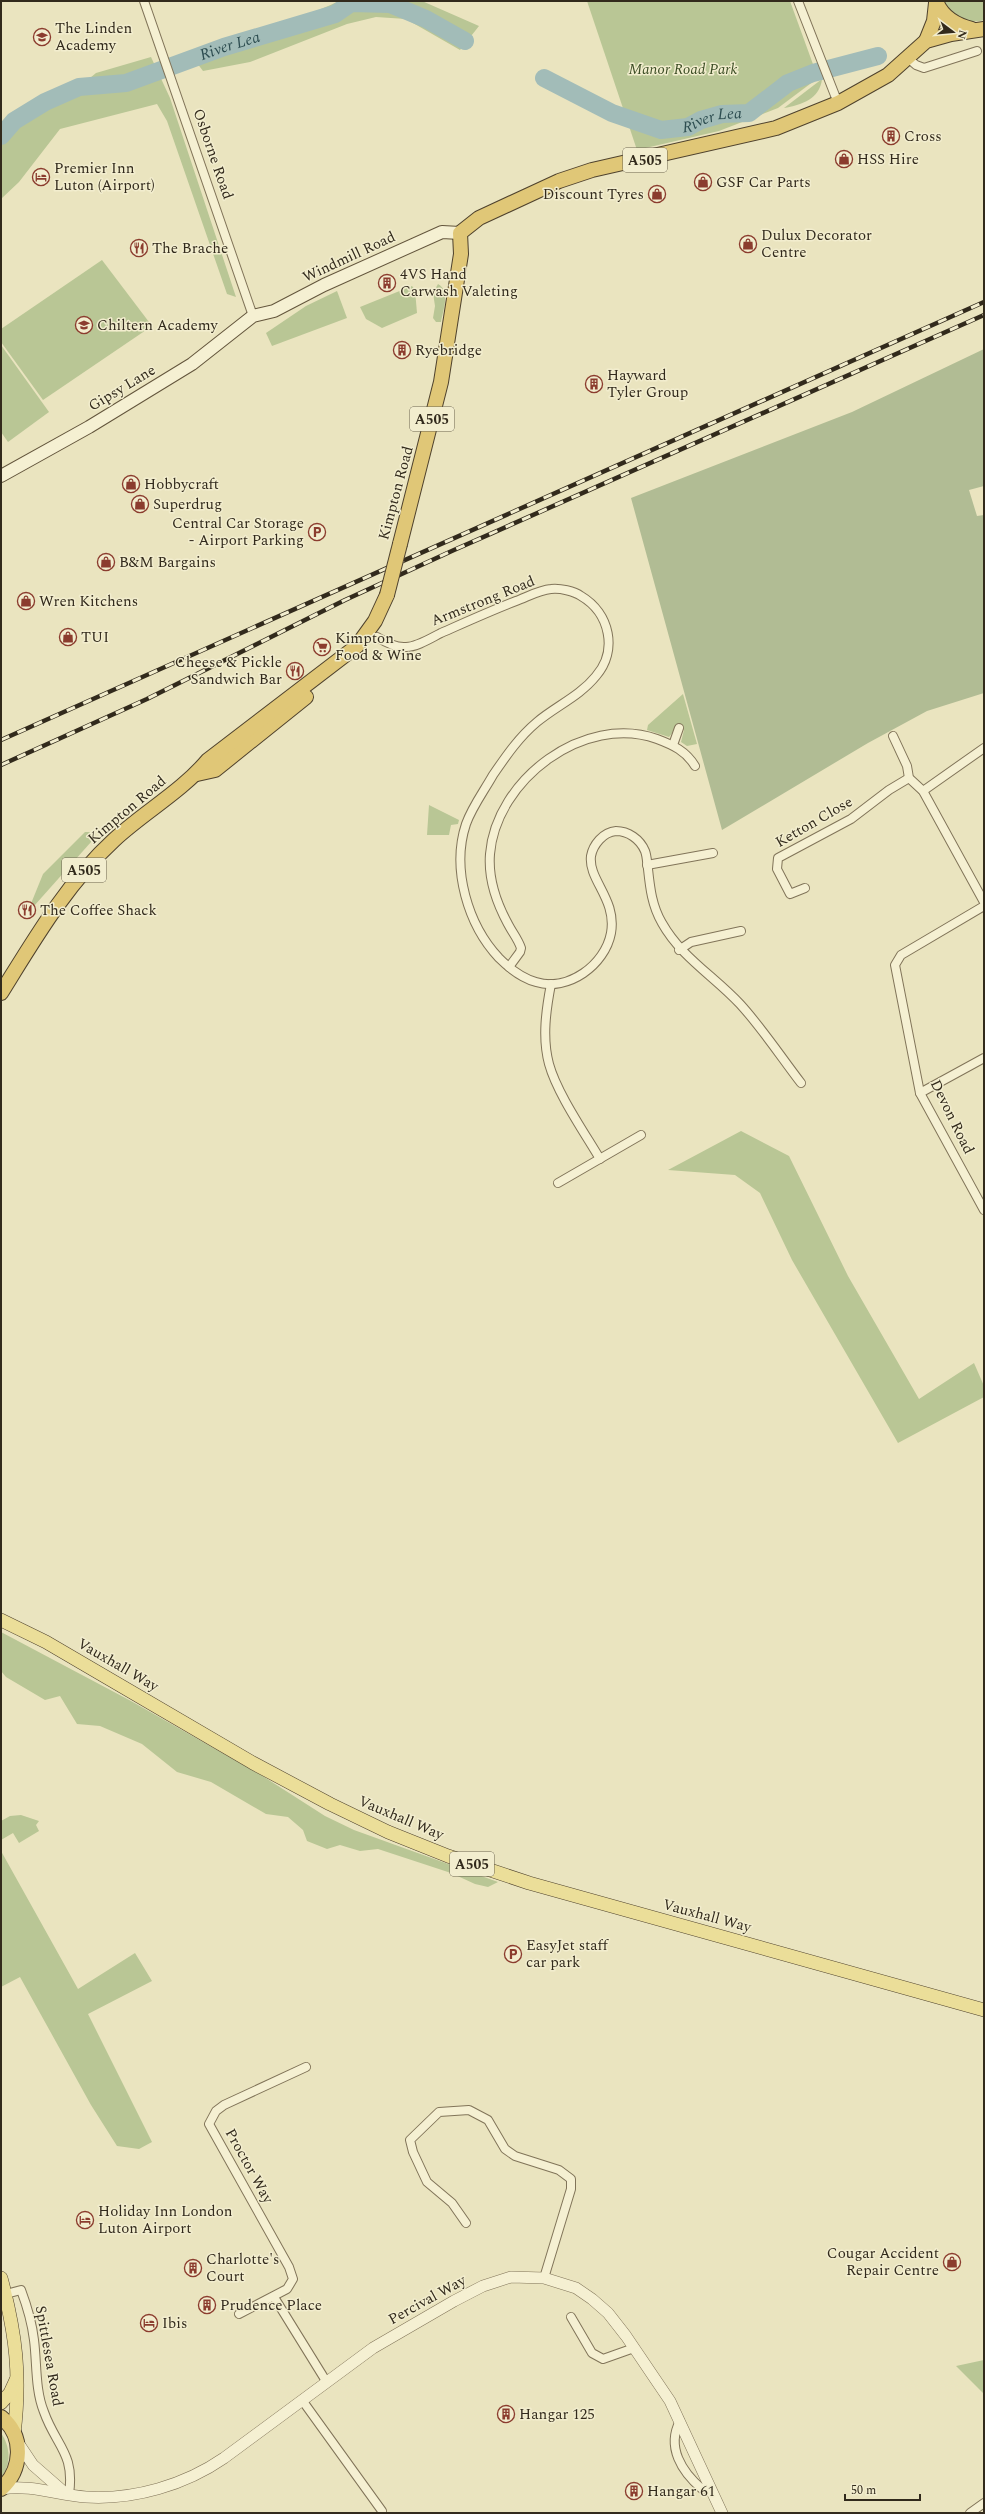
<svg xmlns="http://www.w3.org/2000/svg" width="985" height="2514" viewBox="0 0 985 2514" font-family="Spectral,serif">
  <rect width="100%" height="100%" fill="#eae4bf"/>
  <g fill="#b9c695">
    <path d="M339 1H422L479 26 460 50 406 19 376 17 347 24 250 62 203 71 197 63 195 54C240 30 293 24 339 1Z"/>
    <path d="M587 1H790L818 78 778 108 719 131 637 150Z"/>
    <path d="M943 1H984V20C969 25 950 15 943 1Z"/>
    <path d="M151 57 170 98 236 297 227 294 167 121 157 104 60 129 19 182 1 199V145L11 131 65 85 90 78 96 73Z"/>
    <path d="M822 79C820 99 801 105 784 108Z"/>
    <path d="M102 260 152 326 43 400 1 342V329Z"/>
    <path d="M438 284C451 291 443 310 441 322H436L433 318 435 306 433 293Z"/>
    <path d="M412 286 415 290 417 313 382 328 366 319 360 307Z"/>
    <path d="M337 291 347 318 272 346 266 333 306 306Z"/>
    <path d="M1 345 49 412 8 442 1 432Z"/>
    <path d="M683 694 697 744 687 746 681 742 684 730 677 727 669 737 647 730 648 725Z"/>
    <path d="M429 805 459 820 458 824 451 825 449 835H427Z"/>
    <path d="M85 832H90L93 836 91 842 34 906H30L43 874Z"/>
    <path d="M741 1131 789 1156 848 1276 919 1399 974 1363 984 1386V1397L898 1443 792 1260 760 1193 735 1175 668 1170Z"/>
    <path d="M1 1632 131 1701 261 1775 325 1816 354 1830 498 1882 488 1887 475 1884 451 1873 378 1849 360 1851 340 1845 327 1849 307 1841 303 1830 288 1817 266 1814 211 1782 177 1772 142 1744 100 1726 77 1724 60 1696 45 1700 6 1677 1 1671Z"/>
    <path d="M21 1815 39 1821 36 1825 39 1831 19 1843 13 1833 1 1840V1821L10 1816Z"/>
    <path d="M1 1851 78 1989 135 1953 152 1981 88 2014 152 2142 139 2149 117 2146 91 2105 20 1977 1 1987Z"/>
    <path d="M984 2360V2394L956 2366Z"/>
    <path d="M1 2433C10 2446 12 2464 1 2477Z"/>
  </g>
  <path fill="#b1bc94" d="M984 349V486L969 490 977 516 984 515V693L927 711 868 743 722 830 631 498 852 412Z"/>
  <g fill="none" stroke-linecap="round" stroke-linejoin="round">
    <g stroke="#a2bcb8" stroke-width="18">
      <path id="s1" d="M544 78 612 113 661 130 688 127 701 120 722 114 749 113 788 83 813 73 878 56"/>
      <path id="s2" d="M1 136 14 121 45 102 79 87 126 83 224 47 335 14 351 3 390 4 426 19 465 41"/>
    </g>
    <g stroke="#817459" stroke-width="10">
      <g id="minor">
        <path d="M144 1 253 316"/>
        <path d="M798 1 838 103"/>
        <path d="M909 59 916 65 924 68 977 51"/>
        <path d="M377 637C385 642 396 648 406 647 417 647 431 638 441 633 466 622 490 611 516 601 527 597 539 590 551 589 560 588 574 591 581 596 610 613 618 651 596 676 580 696 556 706 537 722 519 737 506 756 493 775 484 791 472 807 466 824 451 869 468 925 499 958 509 968 522 978 536 982 568 992 605 965 611 933 617 899 588 880 591 856 593 845 603 832 616 831 628 831 640 839 645 851 647 856 647 863 648 869 650 888 652 906 662 923 681 957 714 976 740 1004 762 1028 781 1057 801 1083"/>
        <path d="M893 736 907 766 909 778 923 791 984 902"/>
        <path d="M673 745 679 728"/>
        <path d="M923 791 984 748"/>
        <path d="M647 865 713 853"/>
        <path d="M805 888 790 894 777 869 778 858 851 819 889 790 909 778"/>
        <path d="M984 906 901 955 895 965 920 1093 984 1210"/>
        <path d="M679 950 691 942 741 931"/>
        <path d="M509 967 520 952 521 948C518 939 512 932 508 924 496 902 488 879 490 854 496 780 584 713 657 739 673 745 686 751 695 766"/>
        <path d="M551 984C546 1010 542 1038 549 1064 557 1093 584 1132 600 1159"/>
        <path d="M920 1093 984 1058"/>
        <path d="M558 1183 641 1135"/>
        <path d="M466 2223 452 2203 427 2182 413 2152 410 2140 439 2112 469 2110 488 2120 505 2149 515 2156 559 2170 571 2179V2189L544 2278"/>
        <path d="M6 2294 21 2290C27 2306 32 2323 34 2340 37 2363 35 2390 44 2412 56 2446 75 2453 69 2494"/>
        <path d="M274 2297 326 2381"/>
        <path d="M239 2314 287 2289 293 2279 289 2267 209 2124 216 2111 224 2105 306 2067"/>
        <path d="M571 2317 592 2353 603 2359 634 2348"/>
        <path d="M302 2400 382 2511"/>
        <path d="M680 2421C666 2447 682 2472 702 2489L710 2488"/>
        <path d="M970 2513 984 2503"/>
      </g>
    </g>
    <g stroke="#817459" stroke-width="12">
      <g id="tertiary">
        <path d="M17 2441 33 2465 65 2493"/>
        <path d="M2 2489C30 2484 58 2495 86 2497 134 2500 185 2485 224 2458L373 2348 454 2301 483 2286 511 2277 544 2278 576 2288 592 2299 608 2313 626 2336 670 2401 722 2513"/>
      </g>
    </g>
    <g stroke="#63553c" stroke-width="14">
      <path id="secondary" d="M1 476 89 427 192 364 253 316 274 311 324 285 442 232 460 233"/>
    </g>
    <g stroke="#4f422d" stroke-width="14">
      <g id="primary">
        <path d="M1 1620 46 1642 253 1763 330 1804 388 1832 448 1856 529 1883 984 2010"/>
        <path d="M1 2278C16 2334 21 2376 14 2434"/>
        <path d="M1 2403 10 2393 16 2380"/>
      </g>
    </g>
    <g stroke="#4f422d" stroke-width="16">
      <g id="trunk">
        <path d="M936 1C942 17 956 25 972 29"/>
        <path d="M926 41 934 21 936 3"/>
        <path d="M400 544 441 382 461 254 460 233 479 218 559 181 592 170 776 128 838 103 888 75 926 41 951 34 984 29"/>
        <path d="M197 774 215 770 306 697"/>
        <path d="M1 993C34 940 67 883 114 840 144 812 181 792 208 760L357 646 375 621 387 595"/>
        <path d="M1 2417C25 2436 22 2470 1 2489"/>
      </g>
    </g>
    <use href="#minor" stroke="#f5f0d2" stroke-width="8"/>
    <use href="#tertiary" stroke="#f5f0d2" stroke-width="11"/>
    <use href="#secondary" stroke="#f5f0d2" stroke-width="12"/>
    <use href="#primary" stroke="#ebde99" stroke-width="13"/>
    <use href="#trunk" stroke="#e0c777" stroke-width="14"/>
    <g stroke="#322a1c" stroke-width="4.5">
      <g id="rail">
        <path d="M1 740 984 302"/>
        <path d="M1 765 147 699 345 600 454 550 984 315"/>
      </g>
    </g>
    <use href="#rail" stroke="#f2edce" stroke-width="3" stroke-dasharray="9" stroke-linecap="butt"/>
    <g stroke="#4f422d" stroke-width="16" stroke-linecap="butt">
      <path id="trunk-bridge" d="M387 595 400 544"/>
    </g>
    <use href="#trunk-bridge" stroke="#e0c777" stroke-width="14"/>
  </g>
  <defs>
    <g id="school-ring" transform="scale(0.9)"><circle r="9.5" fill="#f2edce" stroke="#8b3c2e" stroke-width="1.5"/><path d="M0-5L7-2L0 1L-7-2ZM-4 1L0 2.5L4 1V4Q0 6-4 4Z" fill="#8b3c2e"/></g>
    <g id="building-ring" transform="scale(0.9)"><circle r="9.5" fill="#f2edce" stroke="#8b3c2e" stroke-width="1.5"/><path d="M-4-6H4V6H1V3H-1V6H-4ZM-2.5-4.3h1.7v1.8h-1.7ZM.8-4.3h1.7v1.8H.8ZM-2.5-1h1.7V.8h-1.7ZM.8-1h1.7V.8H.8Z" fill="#8b3c2e"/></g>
    <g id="shop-ring" transform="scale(0.9)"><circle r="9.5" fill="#f2edce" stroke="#8b3c2e" stroke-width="1.5"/><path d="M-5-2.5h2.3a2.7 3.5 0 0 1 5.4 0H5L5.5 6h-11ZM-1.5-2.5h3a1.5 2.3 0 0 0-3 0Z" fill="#8b3c2e"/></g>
    <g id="hotel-ring" transform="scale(0.9)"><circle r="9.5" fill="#f2edce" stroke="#8b3c2e" stroke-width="1.5"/><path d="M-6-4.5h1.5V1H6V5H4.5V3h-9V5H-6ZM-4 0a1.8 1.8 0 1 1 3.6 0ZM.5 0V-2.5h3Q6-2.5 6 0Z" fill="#8b3c2e"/></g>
    <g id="restaurant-ring" transform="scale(0.9)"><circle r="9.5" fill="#f2edce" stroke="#8b3c2e" stroke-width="1.5"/><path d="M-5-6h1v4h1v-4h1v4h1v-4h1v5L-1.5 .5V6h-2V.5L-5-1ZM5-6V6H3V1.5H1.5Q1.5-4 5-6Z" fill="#8b3c2e"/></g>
    <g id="parking-ring" transform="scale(0.9)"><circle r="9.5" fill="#f2edce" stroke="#8b3c2e" stroke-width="1.5"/><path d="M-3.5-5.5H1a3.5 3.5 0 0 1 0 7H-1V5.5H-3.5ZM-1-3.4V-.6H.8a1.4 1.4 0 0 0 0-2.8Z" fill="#8b3c2e"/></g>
    <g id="supermarket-ring" transform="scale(0.9)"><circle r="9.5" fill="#f2edce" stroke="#8b3c2e" stroke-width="1.5"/><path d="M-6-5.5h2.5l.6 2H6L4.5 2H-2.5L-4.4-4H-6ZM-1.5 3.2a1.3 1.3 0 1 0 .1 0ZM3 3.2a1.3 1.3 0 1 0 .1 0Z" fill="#8b3c2e"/></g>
  </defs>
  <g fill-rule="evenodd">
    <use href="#school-ring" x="42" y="37"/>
    <use href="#building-ring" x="891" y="136"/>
    <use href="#shop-ring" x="844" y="159"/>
    <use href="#hotel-ring" x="41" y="177"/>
    <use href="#shop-ring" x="703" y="182"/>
    <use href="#shop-ring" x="657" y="194"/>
    <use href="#shop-ring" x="748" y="244"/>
    <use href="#restaurant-ring" x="139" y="248"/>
    <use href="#building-ring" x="387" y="283"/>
    <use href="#school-ring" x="84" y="325"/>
    <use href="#building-ring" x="402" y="350"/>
    <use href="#building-ring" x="594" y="384"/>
    <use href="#shop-ring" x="131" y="484"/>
    <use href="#shop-ring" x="140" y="504"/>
    <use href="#parking-ring" x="317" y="532"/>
    <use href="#shop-ring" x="106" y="562"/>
    <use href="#shop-ring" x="26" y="601"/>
    <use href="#shop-ring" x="68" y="637"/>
    <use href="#supermarket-ring" x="322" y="647"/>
    <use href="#restaurant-ring" x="295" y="671"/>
    <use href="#restaurant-ring" x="27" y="910"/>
    <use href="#parking-ring" x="513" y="1954"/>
    <use href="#hotel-ring" x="85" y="2220"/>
    <use href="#shop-ring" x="952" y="2262"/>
    <use href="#building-ring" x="193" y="2268"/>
    <use href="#building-ring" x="207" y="2305"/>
    <use href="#hotel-ring" x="149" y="2323"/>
    <use href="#building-ring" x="506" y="2414"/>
    <use href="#building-ring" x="634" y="2491"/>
  </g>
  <g text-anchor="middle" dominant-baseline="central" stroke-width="3" stroke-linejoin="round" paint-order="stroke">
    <g fill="#f2edce" stroke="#6c6451" stroke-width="1">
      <rect x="623" y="148" width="44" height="24" rx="3"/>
      <rect x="410" y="407" width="44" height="24" rx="3"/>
      <rect x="62" y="858" width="44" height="24" rx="3"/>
      <rect x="450" y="1852" width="44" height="24" rx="3"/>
    </g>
    <g font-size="14" font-weight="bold" fill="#322a1c">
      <text x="645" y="160">A505</text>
      <text x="432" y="419">A505</text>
      <text x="84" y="870">A505</text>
      <text x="472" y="1864">A505</text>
    </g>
    <g font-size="15" fill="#322a1c" stroke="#f2edce" text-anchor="start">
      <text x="55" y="28">The Linden<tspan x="55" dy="17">Academy</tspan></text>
      <text x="904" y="136">Cross</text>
      <text x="857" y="159">HSS Hire</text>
      <text x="54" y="168">Premier Inn<tspan x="54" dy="17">Luton (Airport)</tspan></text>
      <text x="716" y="182">GSF Car Parts</text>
      <text x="644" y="194" text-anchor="end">Discount Tyres</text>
      <text x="761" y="235">Dulux Decorator<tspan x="761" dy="17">Centre</tspan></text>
      <text x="152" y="248">The Brache</text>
      <text x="400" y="274">4VS Hand<tspan x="400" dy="17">Carwash Valeting</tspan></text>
      <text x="97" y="325">Chiltern Academy</text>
      <text x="415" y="350">Ryebridge</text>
      <text x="607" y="375">Hayward<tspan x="607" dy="17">Tyler Group</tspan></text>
      <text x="144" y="484">Hobbycraft</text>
      <text x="153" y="504">Superdrug</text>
      <text x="304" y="523" text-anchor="end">Central Car Storage<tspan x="304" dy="17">- Airport Parking</tspan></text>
      <text x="119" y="562">B&amp;M Bargains</text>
      <text x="39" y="601">Wren Kitchens</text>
      <text x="81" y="637">TUI</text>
      <text x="335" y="638">Kimpton<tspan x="335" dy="17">Food &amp; Wine</tspan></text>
      <text x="282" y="662" text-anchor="end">Cheese &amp; Pickle<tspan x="282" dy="17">Sandwich Bar</tspan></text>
      <text x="40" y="910">The Coffee Shack</text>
      <text x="526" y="1945">EasyJet staff<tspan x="526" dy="17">car park</tspan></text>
      <text x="98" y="2211">Holiday Inn London<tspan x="98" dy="17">Luton Airport</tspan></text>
      <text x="939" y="2253" text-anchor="end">Cougar Accident<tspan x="939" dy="17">Repair Centre</tspan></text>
      <text x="206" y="2259">Charlotte's<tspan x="206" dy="17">Court</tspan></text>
      <text x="220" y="2305">Prudence Place</text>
      <text x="162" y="2323">Ibis</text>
      <text x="519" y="2414">Hangar 125</text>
      <text x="647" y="2491">Hangar 61</text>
    </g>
    <g font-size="15" font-style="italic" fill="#3c4d25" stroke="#f2edce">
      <text x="683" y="69">Manor Road Park</text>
    </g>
    <g font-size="15" fill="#322a1c" stroke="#f2edce">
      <text transform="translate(213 154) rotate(71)">Osborne Road</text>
      <text transform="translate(349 257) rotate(-25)">Windmill Road</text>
      <text transform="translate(122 388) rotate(-31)">Gipsy Lane</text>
      <text transform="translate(396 493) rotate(-75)">Kimpton Road</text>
      <text transform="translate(483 601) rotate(-22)">Armstrong Road</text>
      <text transform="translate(127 810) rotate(-40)">Kimpton Road</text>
      <text transform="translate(814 822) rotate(-30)">Ketton Close</text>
      <text transform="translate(952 1117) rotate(64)">Devon Road</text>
      <text transform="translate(118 1665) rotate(30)">Vauxhall Way</text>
      <text transform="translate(401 1818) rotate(23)">Vauxhall Way</text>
      <text transform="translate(707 1916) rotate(15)">Vauxhall Way</text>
      <text transform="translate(249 2166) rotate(61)">Proctor Way</text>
      <text transform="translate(427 2300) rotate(-29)">Percival Way</text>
      <text transform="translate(49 2356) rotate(80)">Spittlesea Road</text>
    </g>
    <g font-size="16" font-style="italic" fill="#2d4d50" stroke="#f2edce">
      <text stroke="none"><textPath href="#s2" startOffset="251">River Lea</textPath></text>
      <text stroke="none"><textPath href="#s1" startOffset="181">River Lea</textPath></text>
    </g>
  </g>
  <rect width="985" height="2514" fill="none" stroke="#322a1c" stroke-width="4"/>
  <g transform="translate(953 32) rotate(106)" stroke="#f2edce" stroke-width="3" paint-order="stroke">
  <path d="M0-3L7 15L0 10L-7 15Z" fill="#322a1c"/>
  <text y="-6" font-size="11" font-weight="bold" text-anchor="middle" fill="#322a1c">N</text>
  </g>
  <path d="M845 2494v6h75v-6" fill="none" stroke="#322a1c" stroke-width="2"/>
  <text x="851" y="2494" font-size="12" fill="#322a1c" stroke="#f2edce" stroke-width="3" paint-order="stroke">50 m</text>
</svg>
